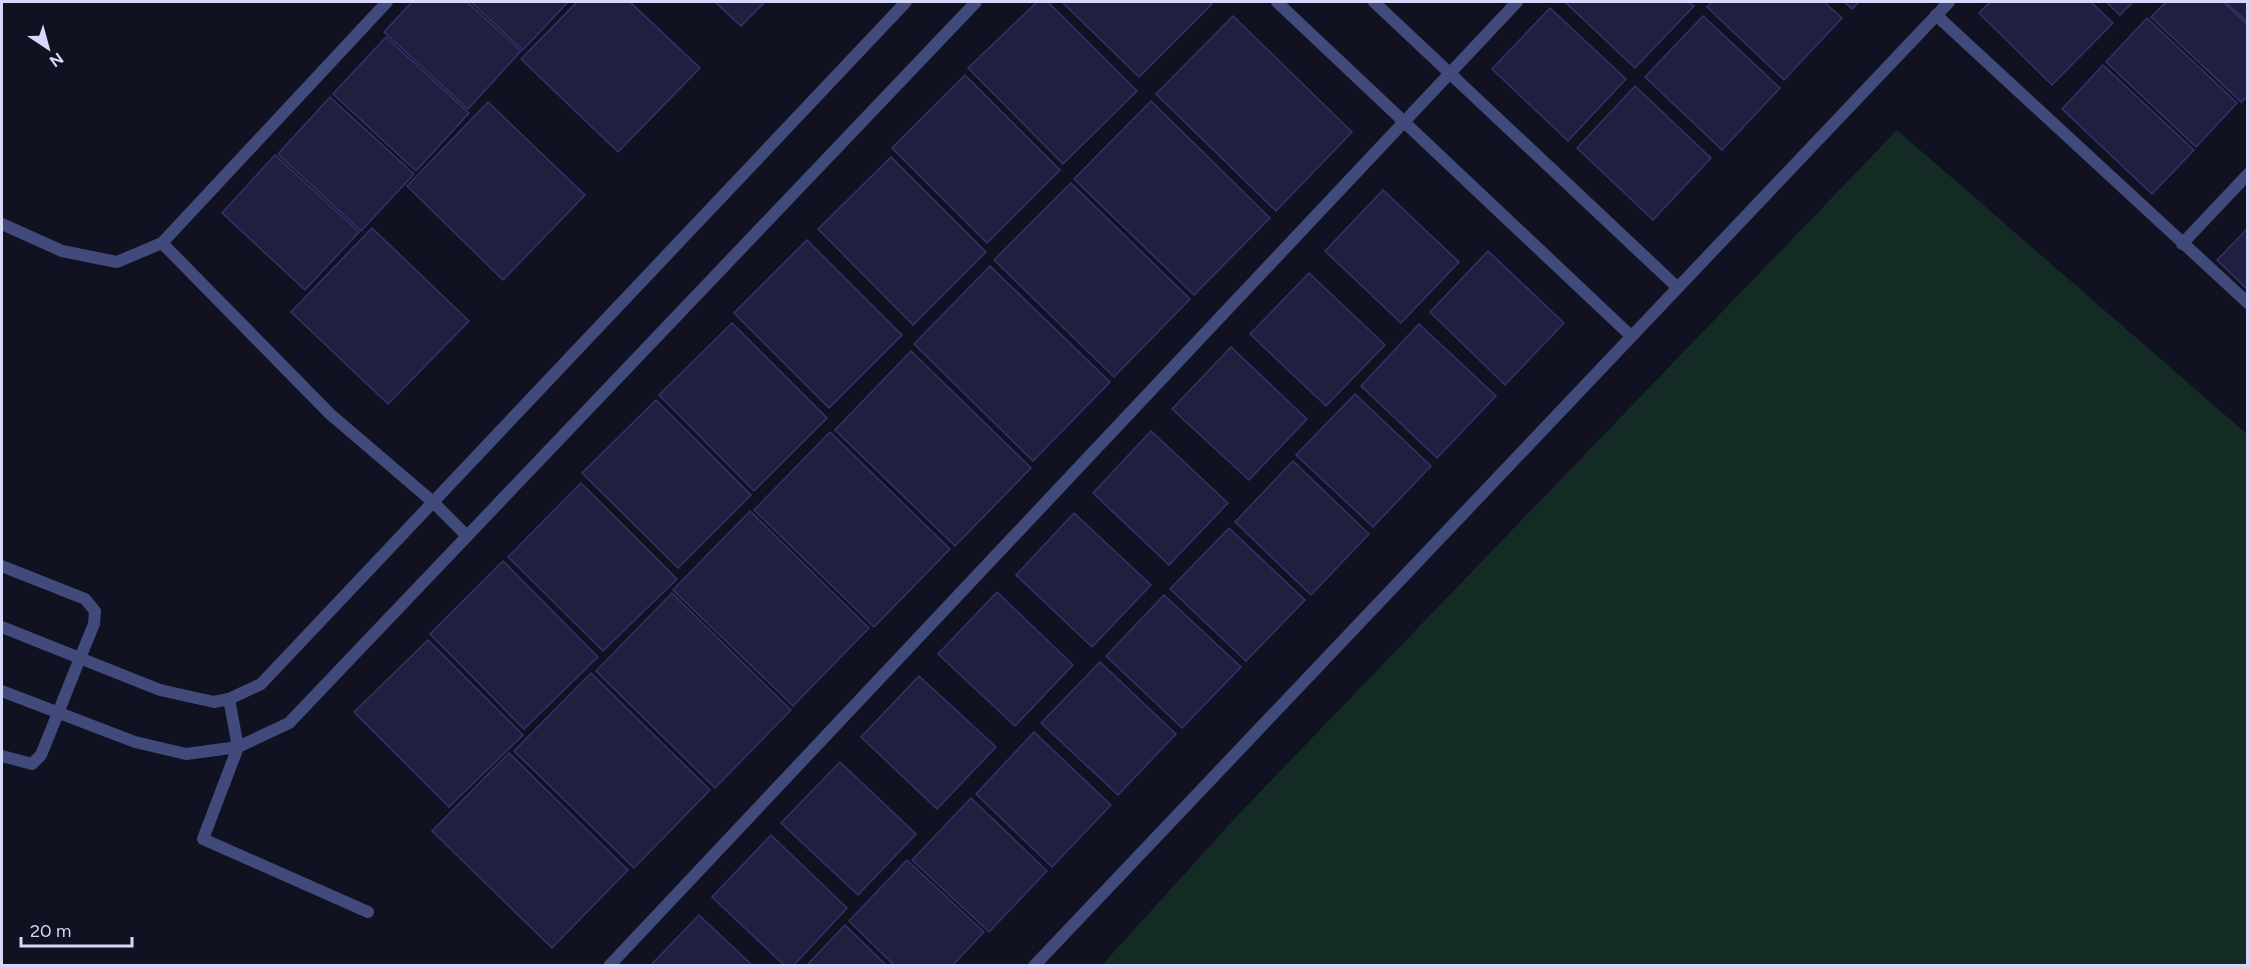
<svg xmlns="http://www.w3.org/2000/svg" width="2249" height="967" viewBox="0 0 2249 967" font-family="Figtree,sans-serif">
  <rect width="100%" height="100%" fill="#101121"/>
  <path fill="#142a25" d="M1897 130 2247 434V965H1102L1236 817Z"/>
  <g fill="#1f1f40" stroke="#333369" stroke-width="1.5">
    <path d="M412 2H467L521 51 468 109 384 32Z"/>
    <path d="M471 2H568L523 50Z"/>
    <path d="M577 2H630L700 68 618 152 521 59Z"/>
    <path d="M715 2H765L741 26Z"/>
    <path d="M1037 2H1048L1137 91 1063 164 968 68Z"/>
    <path d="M1062 2H1210L1212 4 1139 77Z"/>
    <path d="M1565 2H1688L1694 6 1635 68Z"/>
    <path d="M1712 2H1824L1842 18 1784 80 1707 7Z"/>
    <path d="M1844 2H1859L1852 9Z"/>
    <path d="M1990 2H2091L2113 23 2052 85 1979 13Z"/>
    <path d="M2106 2H2133L2120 15Z"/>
    <path d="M2166 2H2223L2248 25V96L2241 102 2151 17Z"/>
    <path d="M2225 2H2248V22Z"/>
    <path d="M1550 8 1626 79 1568 141 1492 69Z"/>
    <path d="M1233 16 1352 132 1276 211 1156 94Z"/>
    <path d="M1703 16 1780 88 1722 150 1645 77Z"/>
    <path d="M2147 18 2237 103 2196 147 2106 62Z"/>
    <path d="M386 37 469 113 416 171 333 94Z"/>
    <path d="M2103 65 2194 150 2152 194 2062 109Z"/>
    <path d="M965 75 1060 170 987 243 892 148Z"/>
    <path d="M1635 86 1711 158 1653 220 1577 148Z"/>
    <path d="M330 97 414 174 361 231 278 154Z"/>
    <path d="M1151 101 1270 218 1194 295 1074 179Z"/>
    <path d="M488 102 585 195 503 280 407 186Z"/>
    <path d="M275 155 359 232 305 290 222 213Z"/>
    <path d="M891 157 986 252 913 325 818 229Z"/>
    <path d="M1071 183 1190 299 1114 377 994 260Z"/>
    <path d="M1383 190 1459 262 1401 323 1325 251Z"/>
    <path d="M372 228 469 321 388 404 291 312Z"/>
    <path d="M2248 228V290L2217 260Z"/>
    <path d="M807 240 902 335 829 408 734 313Z"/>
    <path d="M1488 251 1564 323 1505 385 1430 312Z"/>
    <path d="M990 266 1110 382 1033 461 914 344Z"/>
    <path d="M1309 273 1385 345 1326 406 1250 334Z"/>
    <path d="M732 323 827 418 754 491 659 395Z"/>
    <path d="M1419 324 1496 396 1437 458 1361 386Z"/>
    <path d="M1231 347 1307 419 1249 480 1172 409Z"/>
    <path d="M911 351 1031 468 955 546 835 430Z"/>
    <path d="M1355 394 1431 466 1373 527 1296 455Z"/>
    <path d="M656 400 751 495 678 568 582 473Z"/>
    <path d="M1151 431 1228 503 1169 565 1093 493Z"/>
    <path d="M830 432 950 549 874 627 754 510Z"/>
    <path d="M1293 461 1369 534 1311 595 1235 522Z"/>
    <path d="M581 483 677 579 603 651 508 557Z"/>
    <path d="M750 511 869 628 793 706 673 590Z"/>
    <path d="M1074 513 1151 585 1092 647 1016 575Z"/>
    <path d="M1229 528 1305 600 1246 661 1170 589Z"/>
    <path d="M503 561 598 657 524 729 430 634Z"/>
    <path d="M997 592 1073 665 1015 726 938 654Z"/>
    <path d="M672 593 791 710 715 788 596 671Z"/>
    <path d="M1164 595 1241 667 1182 728 1106 656Z"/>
    <path d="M428 640 523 735 449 807 354 712Z"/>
    <path d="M1100 662 1176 734 1118 795 1041 723Z"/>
    <path d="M591 673 710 790 634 868 514 751Z"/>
    <path d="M919 676 996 747 937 809 861 737Z"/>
    <path d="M1034 732 1111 805 1052 867 976 794Z"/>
    <path d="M509 753 628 870 552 948 432 831Z"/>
    <path d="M840 762 916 834 858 895 781 823Z"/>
    <path d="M971 798 1047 871 989 932 912 860Z"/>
    <path d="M771 835 847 908 793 966H785L712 897Z"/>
    <path d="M907 860 984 932 952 966H895L849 921Z"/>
    <path d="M699 915 753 966H650Z"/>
    <path d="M845 925 887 966H806Z"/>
  </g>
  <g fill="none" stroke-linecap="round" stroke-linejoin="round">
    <g stroke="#414a7a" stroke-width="12">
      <path d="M2 566 85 599 95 611 94 624 80 658"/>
      <path d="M238 747 203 839 368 912"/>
      <path d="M2 756 32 764 41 755 58 713"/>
    </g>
    <g stroke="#414a7a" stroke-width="12">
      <path d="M1277 2 1631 336"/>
      <path d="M1374 2 1677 287"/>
      <path d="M1936 15 2248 303"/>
      <path d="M2 224 62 251 117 262 162 243 387 2"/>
      <path d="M162 243 330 414 433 502 467 536"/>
      <path d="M2182 244 2248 174"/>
      <path d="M2 627 160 690 214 702 229 699 261 684 906 2"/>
      <path d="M2 691 135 742 186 754 238 747 289 723 976 2"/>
      <path d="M229 699 238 747"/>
      <path d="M58 713 80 658"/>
      <path d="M609 966 1517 2"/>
      <path d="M1034 966 1949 2"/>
    </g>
  </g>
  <rect width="2249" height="967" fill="none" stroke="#d5d8fa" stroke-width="6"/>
  <g transform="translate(48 48) rotate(144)" stroke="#101121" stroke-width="4.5" paint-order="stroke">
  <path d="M0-4.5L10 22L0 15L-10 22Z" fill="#d5d8fa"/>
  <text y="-9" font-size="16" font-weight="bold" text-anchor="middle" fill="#d5d8fa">N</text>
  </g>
  <path d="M21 937v9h111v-9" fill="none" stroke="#d5d8fa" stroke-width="3"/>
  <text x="30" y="937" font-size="18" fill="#d5d8fa" stroke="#101121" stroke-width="4.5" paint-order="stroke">20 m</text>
</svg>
